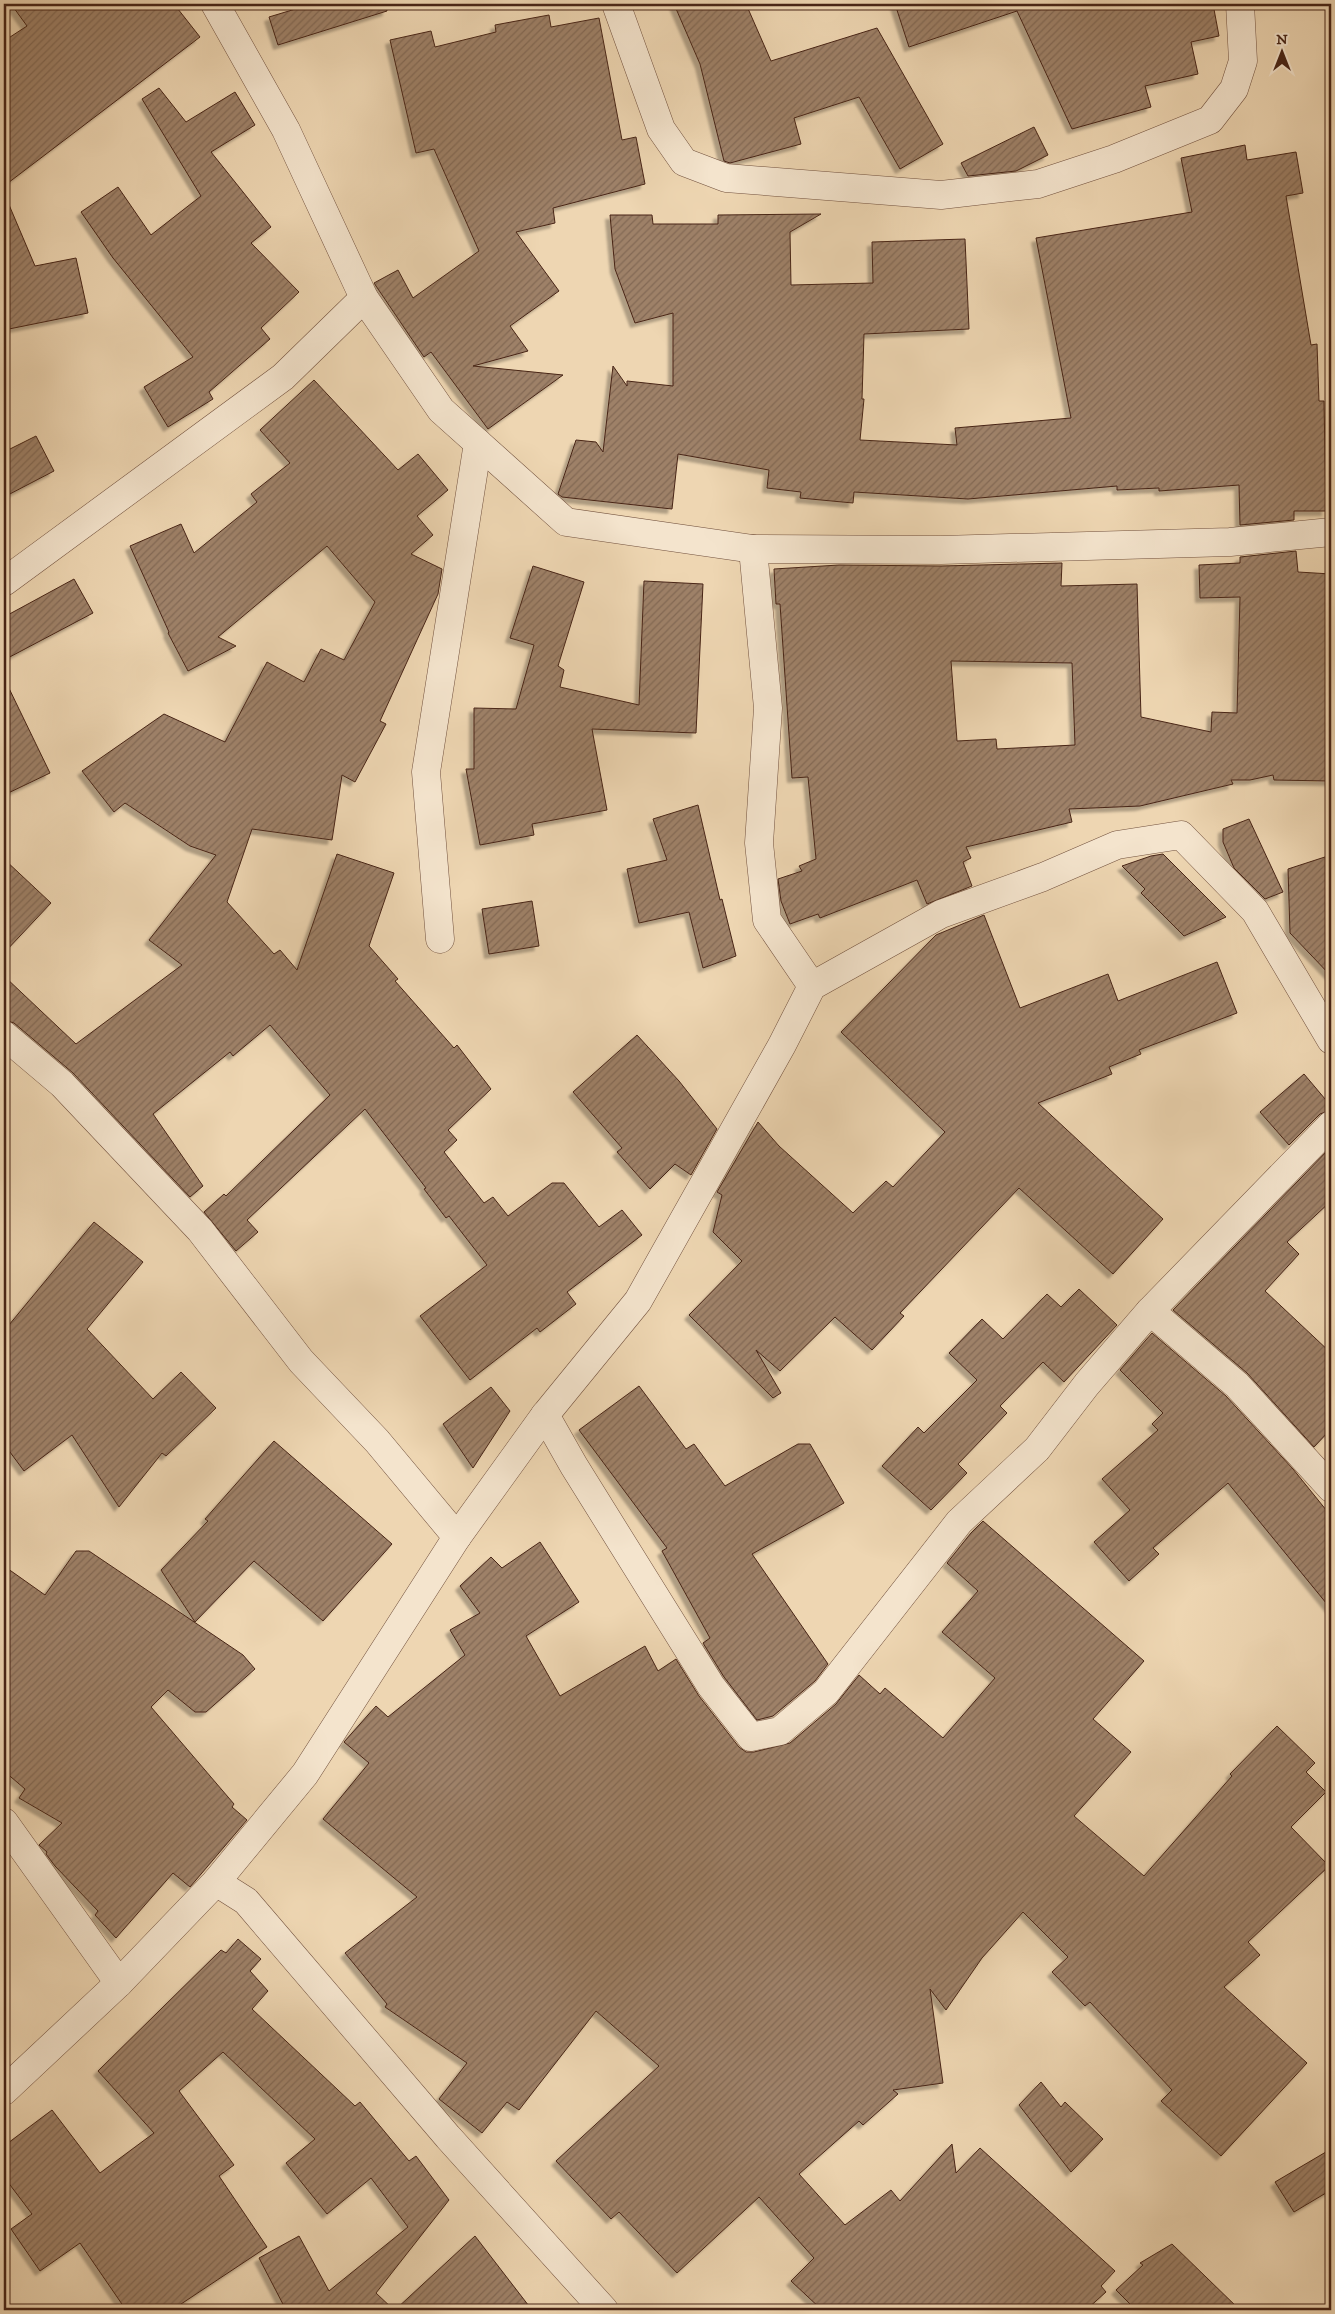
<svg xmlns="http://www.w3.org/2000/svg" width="1335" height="2314" viewBox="0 0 1335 2314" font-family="'IM FELL DW Pica',serif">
  <defs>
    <pattern id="building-hatch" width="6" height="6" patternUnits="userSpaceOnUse" patternTransform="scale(1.25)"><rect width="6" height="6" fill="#9e8168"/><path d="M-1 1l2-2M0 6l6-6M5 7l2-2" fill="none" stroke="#836955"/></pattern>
    <filter id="shadow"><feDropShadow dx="-4.5" dy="4.5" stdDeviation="1" flood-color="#0004"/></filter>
  </defs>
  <rect width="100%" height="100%" fill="#eed6b2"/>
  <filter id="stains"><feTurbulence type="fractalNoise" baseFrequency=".004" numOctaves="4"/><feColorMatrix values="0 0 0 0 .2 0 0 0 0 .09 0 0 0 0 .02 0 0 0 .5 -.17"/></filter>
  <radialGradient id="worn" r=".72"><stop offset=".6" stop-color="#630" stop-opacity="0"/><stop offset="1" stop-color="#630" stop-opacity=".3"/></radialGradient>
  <g fill="url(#building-hatch)" stroke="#482517" fill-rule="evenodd" filter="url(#shadow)">
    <path d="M11 4H174L200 37 4 186V41L27 26Z"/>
    <path d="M312 4H386L387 11 278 45 269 17Z"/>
    <path d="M674 4H746L771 61 877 28 943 144 900 169 859 97 794 118 801 144 730 163 724 161 700 64Z"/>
    <path d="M895 4H1213L1219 36 1191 42 1198 74 1145 86 1151 107 1072 129 1017 11 909 47Z"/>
    <path d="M549 15 551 27 599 18 622 140 636 137 645 184 553 208 555 223 516 232 559 291 510 326 528 351 473 366 563 375 488 429 431 352 424 357 374 283 398 270 413 298 479 251 434 149 416 153 390 40 431 31 435 47 496 32 495 25Z"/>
    <path d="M159 88 186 122 235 92 255 125 211 152 271 227 251 243 299 292 261 328 270 339 209 392 213 399 168 427 144 387 193 357 113 258 81 212 118 187 151 235 201 196 142 99Z"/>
    <path d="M1034 127 1048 155 1016 171 968 176 961 163Z"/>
    <path d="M1245 145 1247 160 1296 152 1303 193 1286 196 1311 345 1317 344 1319 401H1324L1326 511H1294V520L1240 525 1239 485 1159 491V488L1117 490V486L968 499 854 492 853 503 800 498 801 492 767 488 769 470 678 454 672 509 562 497 558 494 576 440 596 442 603 452 613 366 627 386V381L673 386V313L635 323 615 269 610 215H652L653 224H718V215L821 214 790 232 791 285 873 283 872 242 965 239 969 329 864 334 862 399H864L860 440 957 445 955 428 1071 418 1036 238 1192 212 1181 158Z"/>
    <path d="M4 193 35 266 76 258 88 313 4 330Z"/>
    <path d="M314 380 398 470 418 454 448 490 417 516 433 535 411 554 442 569 438 594 380 721 386 724 355 782 342 775 332 840 252 829 227 902 274 954 280 950 297 970 337 854 394 873 369 946 398 979 395 981 454 1048 457 1045 491 1089 448 1130 457 1140 444 1152 484 1203 493 1197 508 1216 552 1183H564L599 1227 622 1210 642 1235 567 1292 576 1304 540 1332 537 1328 470 1380 420 1316 487 1265 449 1216 446 1218 424 1189 426 1188 365 1109 247 1220 258 1232 236 1251 204 1212 224 1194 226 1196 330 1095 270 1025 233 1056 230 1052 153 1114 203 1186 190 1197 73 1073 14 1023 4 1020V976L76 1044 182 965 149 940 216 855 190 846 125 803 114 812 82 771 164 714 225 742 267 662 304 682 321 649 344 660 375 602 327 546 218 637 236 646 188 671 168 633 169 632 130 546 181 524 194 553 257 502 251 494 290 463 260 430Z"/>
    <path d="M36 436 54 471 4 497V452Z"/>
    <path d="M1296 551 1298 572 1331 574V781L1274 780 1273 775 1250 780H1231L1233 784 1140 806 1069 809 1072 822 966 847 971 858 963 862 972 886 927 904 917 880 820 918 818 914 790 924 781 901 778 879 802 871 799 866 816 859 808 777 792 778 780 604H776L774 569 839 565 941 566 1062 563 1061 586 1137 584 1141 717 1211 732 1212 712 1237 713 1240 597 1200 598 1199 565 1240 563V557ZM951 661 1072 663 1075 745 997 749 996 739 957 741Z"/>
    <path d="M533 566 584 582 558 666 564 670 560 687 639 705 644 581 703 584 696 733 592 729 607 810 532 824 534 835 480 845 466 769H474V708L516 709 534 645 510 638Z"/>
    <path d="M74 579 93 613 4 660V617Z"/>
    <path d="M4 678 50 773 4 795Z"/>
    <path d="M698 805 720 900 722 899 736 956 703 968 689 912 639 923 627 869 667 860 653 819Z"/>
    <path d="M1249 819 1283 892 1265 899 1234 868 1223 842V829Z"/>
    <path d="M1163 854 1226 917 1184 936 1141 893 1145 889 1122 866 1151 856Z"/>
    <path d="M1331 855V976L1290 933 1288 869Z"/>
    <path d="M4 859 51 903 4 953Z"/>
    <path d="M532 901 539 946 489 954 482 909Z"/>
    <path d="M984 915 1020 1008 1108 974 1118 1001 1217 962 1237 1013 1139 1050 1141 1054 1109 1067 1112 1074 1038 1103 1163 1219 1113 1274 1019 1188 900 1313 904 1316 872 1350 835 1317 780 1371 756 1350 781 1393 773 1398 689 1315 742 1261 713 1232 722 1195 717 1192 758 1122 779 1146 853 1213 886 1181 893 1187 945 1132 841 1032 936 935Z"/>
    <path d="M637 1035 679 1081 717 1129 691 1175 675 1164 650 1189 617 1152 622 1148 573 1092Z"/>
    <path d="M1304 1074 1331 1106V1110L1320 1114 1289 1145 1260 1112Z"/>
    <path d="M1331 1147V1201L1287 1242 1299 1254 1265 1291 1331 1353V1429L1314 1447 1247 1373 1173 1310Z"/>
    <path d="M94 1222 143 1262 87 1329 153 1399 181 1372 216 1408 166 1456 162 1453 119 1507 72 1435 24 1471 4 1444V1331Z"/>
    <path d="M1079 1289 1117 1325 1064 1382 1043 1362 1000 1406 1007 1413 958 1464 967 1473 931 1510 882 1466 918 1427 924 1433 977 1380 949 1353 982 1319 1003 1339 1047 1294 1061 1307Z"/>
    <path d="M1152 1333 1226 1396 1293 1469 1331 1516V1609L1228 1483 1153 1548 1159 1554 1129 1581 1094 1542 1130 1510 1102 1479 1158 1430 1152 1424 1163 1413 1120 1370Z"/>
    <path d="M639 1386 686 1449 694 1444 725 1486 798 1444H810L844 1503 752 1554 828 1664 815 1681 773 1716 757 1720 724 1677 703 1643 710 1638 662 1551 667 1548 579 1430Z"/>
    <path d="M491 1387 510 1411 473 1468 443 1424Z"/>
    <path d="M274 1441 392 1544 323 1621 254 1561 195 1622 161 1570 208 1521 205 1519Z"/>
    <path d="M983 1521 1144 1661 1093 1719 1131 1752 1074 1816 1144 1876 1232 1776 1230 1774 1277 1726 1315 1763 1306 1772 1326 1792 1291 1827 1329 1866 1248 1942 1260 1955 1224 1987 1307 2063 1221 2156 1161 2101 1172 2090 1090 2002 1085 2006 1052 1972 1068 1957 1023 1912 982 1958 946 2010 930 1989 943 2083 893 2090 898 2094 863 2125 859 2121 799 2174 845 2225 891 2190 900 2201 952 2144 956 2173 980 2148 1115 2271 1101 2286 1106 2292 1086 2310H822L791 2281 814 2258 759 2197 677 2273 619 2212 611 2219 556 2161 659 2066 596 2011 519 2110 507 2102 482 2133 439 2099 467 2063 385 2007 387 2004 345 1953 417 1897 323 1819 369 1763 344 1742 376 1706 388 1717 465 1655 450 1630 480 1613 460 1586 491 1557 502 1568 540 1542 579 1602 526 1636 560 1696 645 1646 658 1671 676 1659 699 1696 739 1747 746 1752H754L790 1743 836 1704 859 1675 880 1694 885 1688 943 1738 995 1678 942 1632 978 1591 947 1563 971 1533Z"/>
    <path d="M76 1551H89L243 1655 255 1669 206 1712H195L168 1690 151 1707 234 1804 232 1807 247 1820 190 1887 173 1873 116 1938 95 1915 98 1911 55 1866 46 1854 47 1852 39 1845 62 1823 19 1798 25 1789 4 1771V1566L45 1595Z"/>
    <path d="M238 1939 261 1959 250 1971 268 1991 252 2009 355 2106 360 2102 409 2161 416 2156 449 2200 376 2293 394 2310H286L259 2258 299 2236 329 2291 408 2227 371 2178 327 2214 286 2163 315 2139 223 2052 179 2091 234 2165 219 2176 267 2247 172 2310H126L80 2243 40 2271 11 2229 32 2214 4 2177V2146L52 2110 100 2173 154 2133 98 2071 221 1950 226 1953Z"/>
    <path d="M1041 2082 1061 2107 1065 2102 1103 2139 1071 2172 1019 2105Z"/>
    <path d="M1331 2149V2190L1294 2212 1275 2182Z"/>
    <path d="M475 2236 532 2310H395Z"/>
    <path d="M1172 2244 1240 2310H1136L1116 2290 1143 2265 1140 2263Z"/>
  </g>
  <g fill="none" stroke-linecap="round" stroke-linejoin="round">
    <g stroke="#72513e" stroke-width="29">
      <g id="minor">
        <path d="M215 4 286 130 364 298 441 410 566 522 753 549 941 550 1230 542 1331 532"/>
        <path d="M616 4 661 129 684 162 726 178 941 195 1038 184 1114 159 1210 120 1234 89 1243 61 1240 4"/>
        <path d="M753 549 768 708 759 843 767 920 812 986"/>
        <path d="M4 582 283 377 364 298"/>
        <path d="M440 939 426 772 478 443"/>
        <path d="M4 1035 62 1084 200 1230 301 1361 377 1441 457 1537"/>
        <path d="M1150 1311 1237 1385 1331 1488"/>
        <path d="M545 1415 574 1466 711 1686 751 1737 780 1731 826 1692 959 1522 1037 1449 1087 1384 1150 1311 1331 1125"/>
        <path d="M4 1822 119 1983 216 1882 246 1901 448 2137 604 2310"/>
        <path d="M216 1882 305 1774 457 1537 545 1415 638 1301 782 1045 812 986 941 914 1043 877 1117 845 1181 835 1255 911 1331 1040"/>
        <path d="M4 2091 119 1983"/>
      </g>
    </g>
    <use href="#minor" stroke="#f4e4cd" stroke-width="28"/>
  </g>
  <rect width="1335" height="2314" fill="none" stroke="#eed6b2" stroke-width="20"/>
  <rect x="5" y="5" width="1325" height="2304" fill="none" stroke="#482517" stroke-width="2.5"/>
  <rect x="10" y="10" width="1315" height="2294" fill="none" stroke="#482517"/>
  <g transform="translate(1282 52)" stroke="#f4e4cd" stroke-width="4" paint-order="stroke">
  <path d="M0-4L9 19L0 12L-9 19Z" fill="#482517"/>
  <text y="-8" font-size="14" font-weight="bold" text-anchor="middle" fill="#482517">N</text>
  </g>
  <rect width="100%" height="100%" filter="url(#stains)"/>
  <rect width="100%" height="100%" fill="url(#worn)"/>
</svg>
